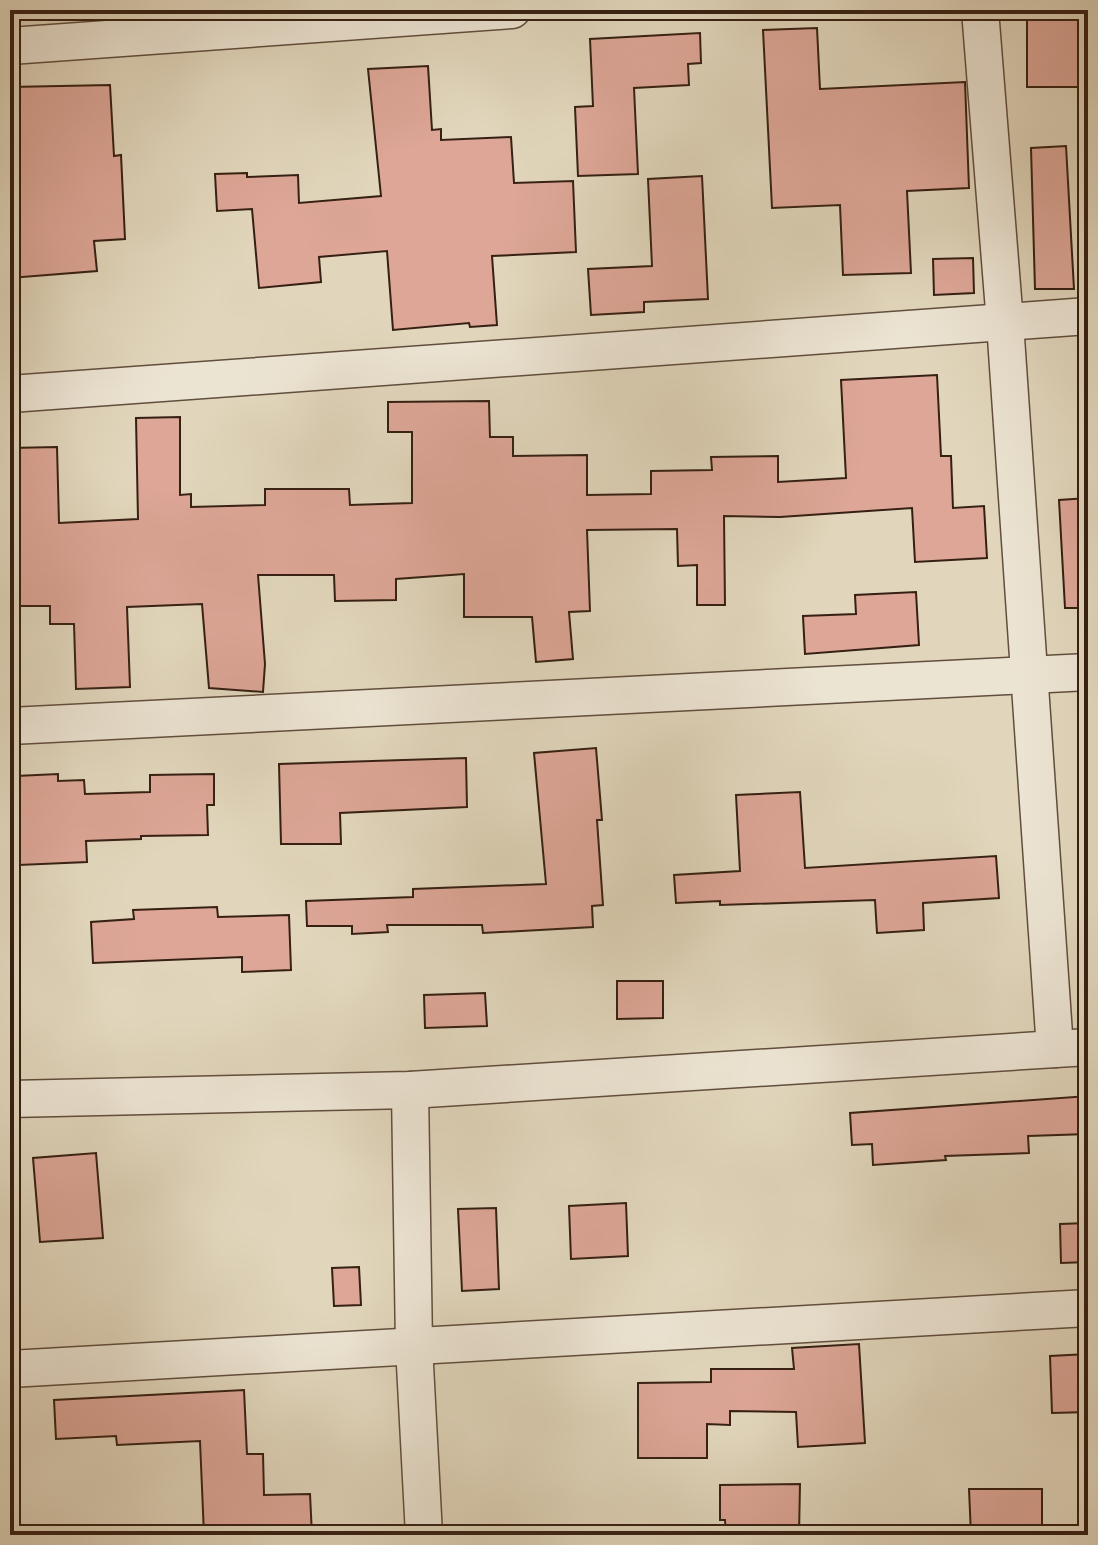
<svg xmlns="http://www.w3.org/2000/svg" width="1098" height="1545" viewBox="0 0 1098 1545" font-family="'Libre Caslon Text',serif">
  <rect width="100%" height="100%" fill="#e1d6bc"/>
  <filter id="stains"><feTurbulence type="fractalNoise" baseFrequency=".0025" numOctaves="4"/><feColorMatrix values="0 0 0 0 .2 0 0 0 0 .09 0 0 0 0 .02 0 0 0 .5 -.17"/></filter>
  <radialGradient id="worn" r=".72"><stop offset=".6" stop-color="#630" stop-opacity="0"/><stop offset="1" stop-color="#630" stop-opacity=".3"/></radialGradient>
  <g fill="#dda697" stroke="#362013" stroke-width="2">
    <path d="M1027 10H1088L1087 87H1027Z"/>
    <path d="M817 28 820 89 965 82 969 188 907 191 911 273 843 275 840 205 772 208 763 30Z"/>
    <path d="M700 33 701 63 688 64 689 85 634 88 638 174 578 176 575 107 593 106 590 39Z"/>
    <path d="M428 66 432 130 441 129V140L511 137 514 183 573 181 576 252 492 256 497 325 470 327 469 323 393 330 387 251 319 257 321 282 259 288 252 209 217 211 215 174 247 173V177L298 175 299 203 381 196 368 69Z"/>
    <path d="M110 85 114 156 121 155 125 239 94 241 97 271 10 278V87Z"/>
    <path d="M1066 146 1074 289H1035L1031 148Z"/>
    <path d="M702 176 708 299 644 302V312L591 315 588 269 652 266 648 179Z"/>
    <path d="M973 258 974 293 934 295 933 259Z"/>
    <path d="M937 375 941 456H951L953 508 984 506 987 558 915 562 912 508 780 517 724 516 725 605H697V565L678 566 677 529 587 530 590 611 569 612 573 659 536 662 532 617H464V574L396 579V600L335 601 334 575H258L265 664 263 692 209 688 202 604 127 607 130 687 76 689 74 624H50V606H19V586H10V448L57 447 59 523 138 519 136 418 180 417V495L191 494V507L265 505V489H349L350 505 412 503V432H388V402L489 401 490 437H513V456L587 455V495L651 494V471L712 470 711 457 778 456V482L846 478 841 380Z"/>
    <path d="M1088 498V608H1065L1059 500Z"/>
    <path d="M916 592 919 645 805 654 803 616 856 614 855 595Z"/>
    <path d="M596 748 602 820H597L603 905 592 906 593 927 483 933 482 925H387L388 932 352 934V926H307L306 901 413 897V889L546 884 534 753Z"/>
    <path d="M466 758 467 807 340 813 341 844H281L279 764Z"/>
    <path d="M58 774V781L84 780 85 794 150 792V775L214 774V805H207L208 835 141 836V839L86 841 87 862 19 865 16 776Z"/>
    <path d="M800 792 805 868 996 856 999 898 923 903 924 930 877 933 875 900 720 905V901L676 903 674 875 740 871 736 795Z"/>
    <path d="M217 907 218 917 289 915 291 970 242 972V957L93 963 91 922 134 919 133 910Z"/>
    <path d="M617 981H663V1018L617 1019Z"/>
    <path d="M485 993 487 1026 425 1028 424 995Z"/>
    <path d="M1088 1096V1134L1028 1136 1029 1153 945 1156 946 1160 873 1165 872 1144 852 1145 850 1113Z"/>
    <path d="M96 1153 103 1238 40 1242 33 1158Z"/>
    <path d="M626 1203 628 1256 571 1259 569 1206Z"/>
    <path d="M496 1208 499 1289 462 1291 458 1209Z"/>
    <path d="M1088 1223V1262L1061 1263 1060 1224Z"/>
    <path d="M359 1267 361 1305 334 1306 332 1268Z"/>
    <path d="M859 1344 865 1443 798 1447 796 1412 730 1411V1425L707 1424V1458H638V1383L711 1382V1369H794L792 1348Z"/>
    <path d="M1088 1354V1412L1052 1413 1050 1356Z"/>
    <path d="M244 1390 247 1454H263L264 1495 310 1494 312 1535H204L200 1441 117 1445 116 1436 56 1439 54 1400Z"/>
    <path d="M800 1484 799 1535H726L725 1520H720V1485Z"/>
    <path d="M969 1489H1042V1535H971Z"/>
  </g>
  <g fill="none" stroke-linecap="round" stroke-linejoin="round">
    <g stroke="#614e3d" stroke-width="39">
      <g id="street">
        <path d="M980 10 1005 323 1055 1049"/>
        <path d="M10 46 512 10"/>
        <path d="M10 394 1088 316"/>
        <path d="M10 726 1088 672"/>
        <path d="M410 1090 414 1346 424 1535"/>
        <path d="M10 1099 410 1090 1088 1047"/>
        <path d="M10 1369 1088 1308"/>
      </g>
    </g>
    <use href="#street" stroke="#ece4d3" stroke-width="36"/>
  </g>
  <rect width="1098" height="1545" fill="none" stroke="#e1d6bc" stroke-width="40"/>
  <rect x="12" y="12" width="1074" height="1521" fill="none" stroke="#362013" stroke-width="4"/>
  <rect x="20" y="20" width="1058" height="1505" fill="none" stroke="#362013" stroke-width="2"/>
  <rect width="100%" height="100%" filter="url(#stains)"/>
  <rect width="100%" height="100%" fill="url(#worn)"/>
</svg>
